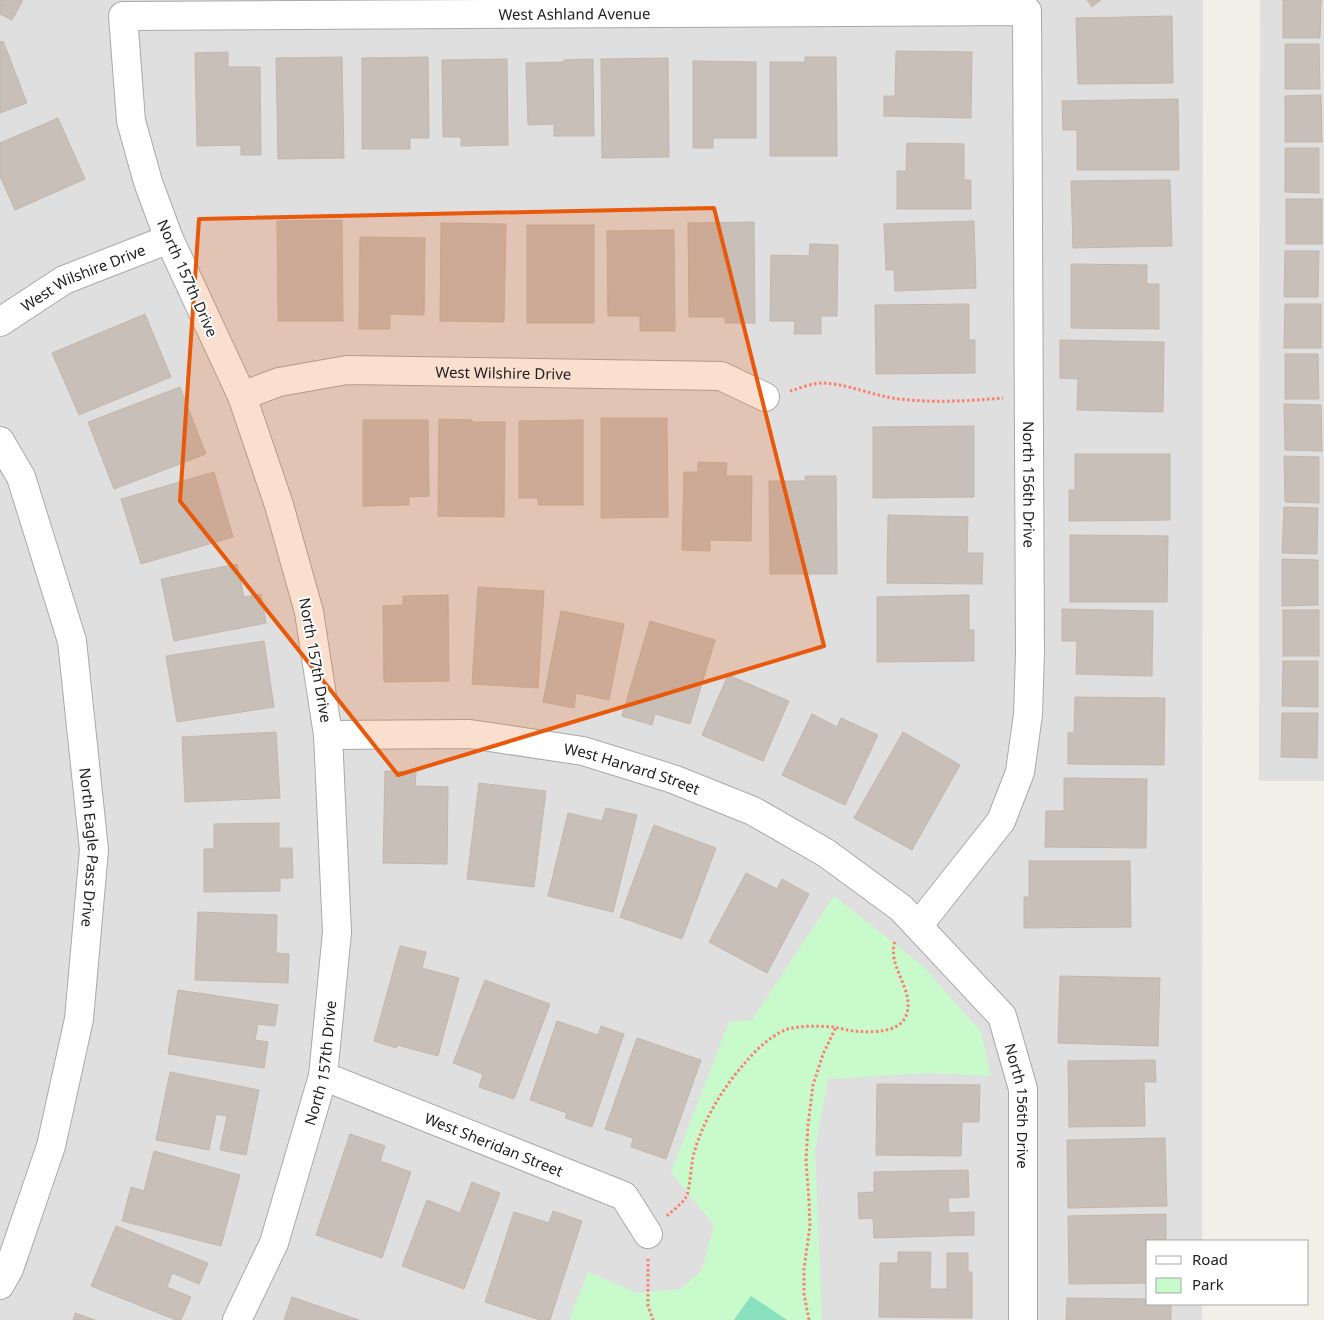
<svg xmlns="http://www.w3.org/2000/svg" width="1324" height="1320" viewBox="0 0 1324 1320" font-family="'Noto Sans',sans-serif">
  <rect width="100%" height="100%" fill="#f2efe9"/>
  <g fill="#e0dfdf">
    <path d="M0 0H1203L1202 1241H1148V1304H1202V1320H0Z"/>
    <path d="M1260 0H1324V781H1259Z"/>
  </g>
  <path fill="#c8facc" d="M834 896 923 966 981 1032 991 1076 928 1073 828 1079 815 1150 822 1320H569L588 1272 638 1293 681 1289 702 1270 714 1225 671 1172 729 1022 752 1020Z"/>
  <path fill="#88e0be" d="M751 1296 787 1320H734Z"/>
  <g fill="#c7bfb8" stroke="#c4b6ab">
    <path d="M0 0H23L12 20 0 14Z"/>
    <path d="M1087 0H1101L1092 7Z"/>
    <path d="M1283 0H1321L1320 38H1283Z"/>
    <path d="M1172 16 1173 83 1078 84 1076 18Z"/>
    <path d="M3 41 27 103 0 113V42Z"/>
    <path d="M1285 44H1319L1320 89H1285Z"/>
    <path d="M896 51 972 52 971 118 884 116V96H895Z"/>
    <path d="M228 52V67H260L261 155H241V145L197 146 195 53Z"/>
    <path d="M342 57 344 158 278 159 276 58Z"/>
    <path d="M428 57 429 138H410V149H362V58Z"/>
    <path d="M805 57H836L837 156H770V62H805Z"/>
    <path d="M668 58 669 157 602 158 601 59Z"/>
    <path d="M507 59 508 145 461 146V137H443L442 60Z"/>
    <path d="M593 59 594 136H554V124L528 125 526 63 564 62V60Z"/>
    <path d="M693 61 756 62V138H713V148H693Z"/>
    <path d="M1321 95 1322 142H1285V96Z"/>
    <path d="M1178 99 1179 170H1077V130H1063L1062 101Z"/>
    <path d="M58 118 85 179 15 210 0 176V143Z"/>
    <path d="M907 143 964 144V180H971V209H897V171H906Z"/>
    <path d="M1285 148H1319V193L1285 192Z"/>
    <path d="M1170 180 1172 246 1073 248 1071 181Z"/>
    <rect x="1286" y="199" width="36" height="45"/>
    <path d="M342 220 343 321H278L277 221Z"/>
    <path d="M974 221 976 288 895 291 894 270H886L884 224Z"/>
    <path d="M754 222 755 323H725V317H689L688 223Z"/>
    <path d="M441 223 506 224 504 322 440 321Z"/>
    <rect x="527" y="225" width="67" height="98"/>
    <path d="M674 230 675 331H640V316H608L607 231Z"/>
    <path d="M360 237 425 238 424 315 390 314V329H359Z"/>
    <path d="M810 244 838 245 837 316H821V334H794L795 321H770L771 255 809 256Z"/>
    <path d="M1285 251H1319L1318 297H1284Z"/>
    <path d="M1071 264 1147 265V284H1159V329L1071 328Z"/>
    <path d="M969 304V340H975V373L876 374 875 305Z"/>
    <path d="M1285 304H1321V348H1284Z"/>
    <path d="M145 314 171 377 79 415 52 353Z"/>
    <path d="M1060 340 1164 342 1163 412 1077 410 1078 379 1060 378Z"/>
    <path d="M1285 354H1318L1319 399H1285Z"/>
    <path d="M180 387 206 454 114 489 88 422Z"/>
    <path d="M1284 404 1321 405 1322 451 1285 450Z"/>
    <path d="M601 418H667L668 517 601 518Z"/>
    <path d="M439 419 472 420V422H505L504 517 438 516Z"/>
    <path d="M363 420H428L429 496 409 497V505L363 506Z"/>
    <path d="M583 420V505H538V498H519V421Z"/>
    <path d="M974 426V497L873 498V427Z"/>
    <path d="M1075 454H1170V520L1069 521V490H1075Z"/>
    <path d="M1284 456 1319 457V503L1285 502Z"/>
    <path d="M698 462 727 463 726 476H752L751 541 710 540V551L682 550 684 472H698Z"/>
    <path d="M214 472 233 537 141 564 121 499Z"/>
    <path d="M805 476H836L837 574H770L769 481H805Z"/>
    <path d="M1284 507 1318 508 1317 554 1282 553Z"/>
    <path d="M888 515 968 517 967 553H983L982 584 887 583Z"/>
    <path d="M1070 535 1168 536 1167 602H1070Z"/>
    <path d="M1282 559 1318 560V605L1282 606Z"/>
    <path d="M237 564 244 597 261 594 266 623 174 641 161 579Z"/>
    <path d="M478 587 544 591 538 688 472 684Z"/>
    <path d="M448 595 449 681 384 682 383 606 403 605V596Z"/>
    <path d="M969 595V630H974V661L877 662V597Z"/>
    <path d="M1062 609 1153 611 1152 676 1076 674 1077 641H1062Z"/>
    <rect x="1283" y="610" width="36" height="46"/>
    <path d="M561 611 624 624 609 700 576 693 574 708 543 702Z"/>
    <path d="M650 621 715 640 690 724 655 714 652 725 622 716Z"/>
    <path d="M264 641 274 707 177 722 166 656Z"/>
    <path d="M1283 661H1318V707L1282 706Z"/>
    <path d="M728 675 789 701 763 761 702 735Z"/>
    <path d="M1075 697 1165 698 1164 765 1068 764V732L1074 733Z"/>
    <path d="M1282 713H1318L1317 758 1281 757Z"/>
    <path d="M812 714 837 727 841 718 878 735 845 805 782 775Z"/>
    <path d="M276 732 280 798 185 802 182 737Z"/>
    <path d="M903 732 960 765 912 850 854 818Z"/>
    <path d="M385 771 416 772 415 786 448 787 447 864 383 863Z"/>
    <path d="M1064 778 1147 779 1146 848 1045 847 1046 811H1064Z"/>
    <path d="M479 783 546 791 534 887 467 879Z"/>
    <path d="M606 808 637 815 613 912 548 896 568 813 602 821Z"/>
    <path d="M279 823V848H292L293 878H280V891L204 892V849H214V824Z"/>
    <path d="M654 825 716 848 682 939 620 917Z"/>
    <path d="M1029 861H1130L1131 927 1024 928V897H1029Z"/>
    <path d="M746 873 777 889 782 879 809 894 767 973 709 942Z"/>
    <path d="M198 912 277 915 276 953 289 954 288 983 195 980Z"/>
    <path d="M400 946 426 952 422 968 459 978 438 1056 397 1045 396 1048 374 1041Z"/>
    <path d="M1060 976 1160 978 1158 1046 1058 1043Z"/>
    <path d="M485 980 550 1004 514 1099 479 1087 483 1074 453 1063Z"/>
    <path d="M178 990 278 1005 275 1026 258 1024 255 1040 268 1042 264 1068 168 1054Z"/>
    <path d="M557 1021 598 1035 601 1026 624 1034 592 1127 565 1118 567 1113 530 1100Z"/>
    <path d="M637 1038 701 1060 666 1159 631 1147 633 1138 605 1129Z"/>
    <path d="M1155 1060 1156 1082H1144L1145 1126 1069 1127 1068 1061Z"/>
    <path d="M170 1072 259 1090 246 1155 220 1150 227 1116 216 1114 209 1150 156 1140Z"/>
    <path d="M877 1084 980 1085 979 1122H962L961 1156 876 1155Z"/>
    <path d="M350 1134 385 1146 380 1161 411 1172 382 1258 316 1235Z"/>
    <path d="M1165 1138 1167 1206 1068 1208 1067 1140Z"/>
    <path d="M154 1151 240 1175 221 1246 122 1221 131 1187 144 1191Z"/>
    <path d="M968 1170 969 1197 948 1198 949 1213 974 1212V1235L874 1238 873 1218 859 1219 858 1193 874 1192V1172Z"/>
    <path d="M472 1182 500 1193 464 1289 402 1266 427 1200 460 1213Z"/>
    <path d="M553 1211 582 1221 550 1320H540L485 1302 514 1212 549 1223Z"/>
    <path d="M1166 1214V1241H1148V1283L1069 1284 1068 1216Z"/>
    <path d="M116 1226 208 1263 199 1284 172 1273 167 1287 191 1297 181 1320H176L91 1286Z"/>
    <path d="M898 1252H931L930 1289H947V1253H968V1272H972V1318L879 1317 880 1263H898Z"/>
    <path d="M292 1297 359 1320H284Z"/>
    <path d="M1067 1298 1148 1299V1304H1171V1320H1066Z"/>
    <path d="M75 1313 95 1320H73Z"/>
  </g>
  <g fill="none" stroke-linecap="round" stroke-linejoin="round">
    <g stroke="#a9a9a9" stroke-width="30">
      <g id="street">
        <path id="s1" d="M0 322 64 280 169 239"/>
        <path id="s2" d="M242 396 279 382 347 370 721 376 765 397"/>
        <path id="s3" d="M0 441 21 477 72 641 94 850 79 1019 51 1146 9 1269 0 1285"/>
        <path id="s4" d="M328 735 470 734 583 751 673 779 753 811 826 853 901 908 1002 1016 1023 1089V1320"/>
        <path id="s5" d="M323 1076 624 1196 648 1234"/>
        <path id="s6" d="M237 1320 274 1243 323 1076 337 932 328 735 309 612 279 505 242 396 169 239 148 182 131 121 123 16 1027 11 1030 653 1028 714 1020 772 1001 821 918 926"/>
      </g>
    </g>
    <g stroke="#fa8072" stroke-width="3" stroke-dasharray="2.5 2.5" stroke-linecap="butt">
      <path d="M790 391C800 388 813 383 823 383 849 384 873 396 899 399 933 403 968 401 1003 398"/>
      <path d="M667 1216C673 1210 682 1204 686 1197 690 1192 691 1162 694 1153 703 1121 722 1089 744 1064 755 1051 769 1037 785 1030 799 1025 819 1026 834 1027 840 1028 846 1030 853 1031 869 1032 896 1034 905 1018 918 992 886 968 895 941"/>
      <path d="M648 1259V1306L653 1320"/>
      <path d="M809 1320 804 1294V1269L810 1226 809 1201 806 1161 808 1125 813 1085 823 1054 836 1027"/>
    </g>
    <use href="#street" stroke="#fff" stroke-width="28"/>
  </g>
  <path fill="#e8590c" fill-opacity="0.2" stroke="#e8590c" stroke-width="4" stroke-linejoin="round" d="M714 208 824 646 398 775 180 501 199 219Z"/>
  <g text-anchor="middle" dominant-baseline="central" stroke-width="4" stroke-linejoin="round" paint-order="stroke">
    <g font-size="15" fill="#222" stroke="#fff">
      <text stroke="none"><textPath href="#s6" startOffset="1806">West Ashland Avenue</textPath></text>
      <text stroke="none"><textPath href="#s1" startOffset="95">West Wilshire Drive</textPath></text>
      <text transform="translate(188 278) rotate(66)">North 157th Drive</text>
      <text stroke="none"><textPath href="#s2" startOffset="265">West Wilshire Drive</textPath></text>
      <text stroke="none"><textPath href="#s6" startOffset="2732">North 156th Drive</textPath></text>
      <text transform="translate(316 660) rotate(80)">North 157th Drive</text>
      <text stroke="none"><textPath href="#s4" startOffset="308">West Harvard Street</textPath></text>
      <text stroke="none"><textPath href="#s3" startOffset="421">North Eagle Pass Drive</textPath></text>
      <text stroke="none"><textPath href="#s6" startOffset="272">North 157th Drive</textPath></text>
      <text stroke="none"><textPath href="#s4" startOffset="854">North 156th Drive</textPath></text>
      <text stroke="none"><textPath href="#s5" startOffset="184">West Sheridan Street</textPath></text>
    </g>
  </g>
  <rect x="1146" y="1240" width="162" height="65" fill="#ffffff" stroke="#a7a7a7"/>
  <rect x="1156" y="1256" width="25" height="8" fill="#ffffff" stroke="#a7a7a7"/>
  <text x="1192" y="1265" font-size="15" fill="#222222">Road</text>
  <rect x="1156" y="1278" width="25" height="15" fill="#c8facc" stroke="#a7a7a7"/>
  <text x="1192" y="1290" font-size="15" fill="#222222">Park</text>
</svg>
